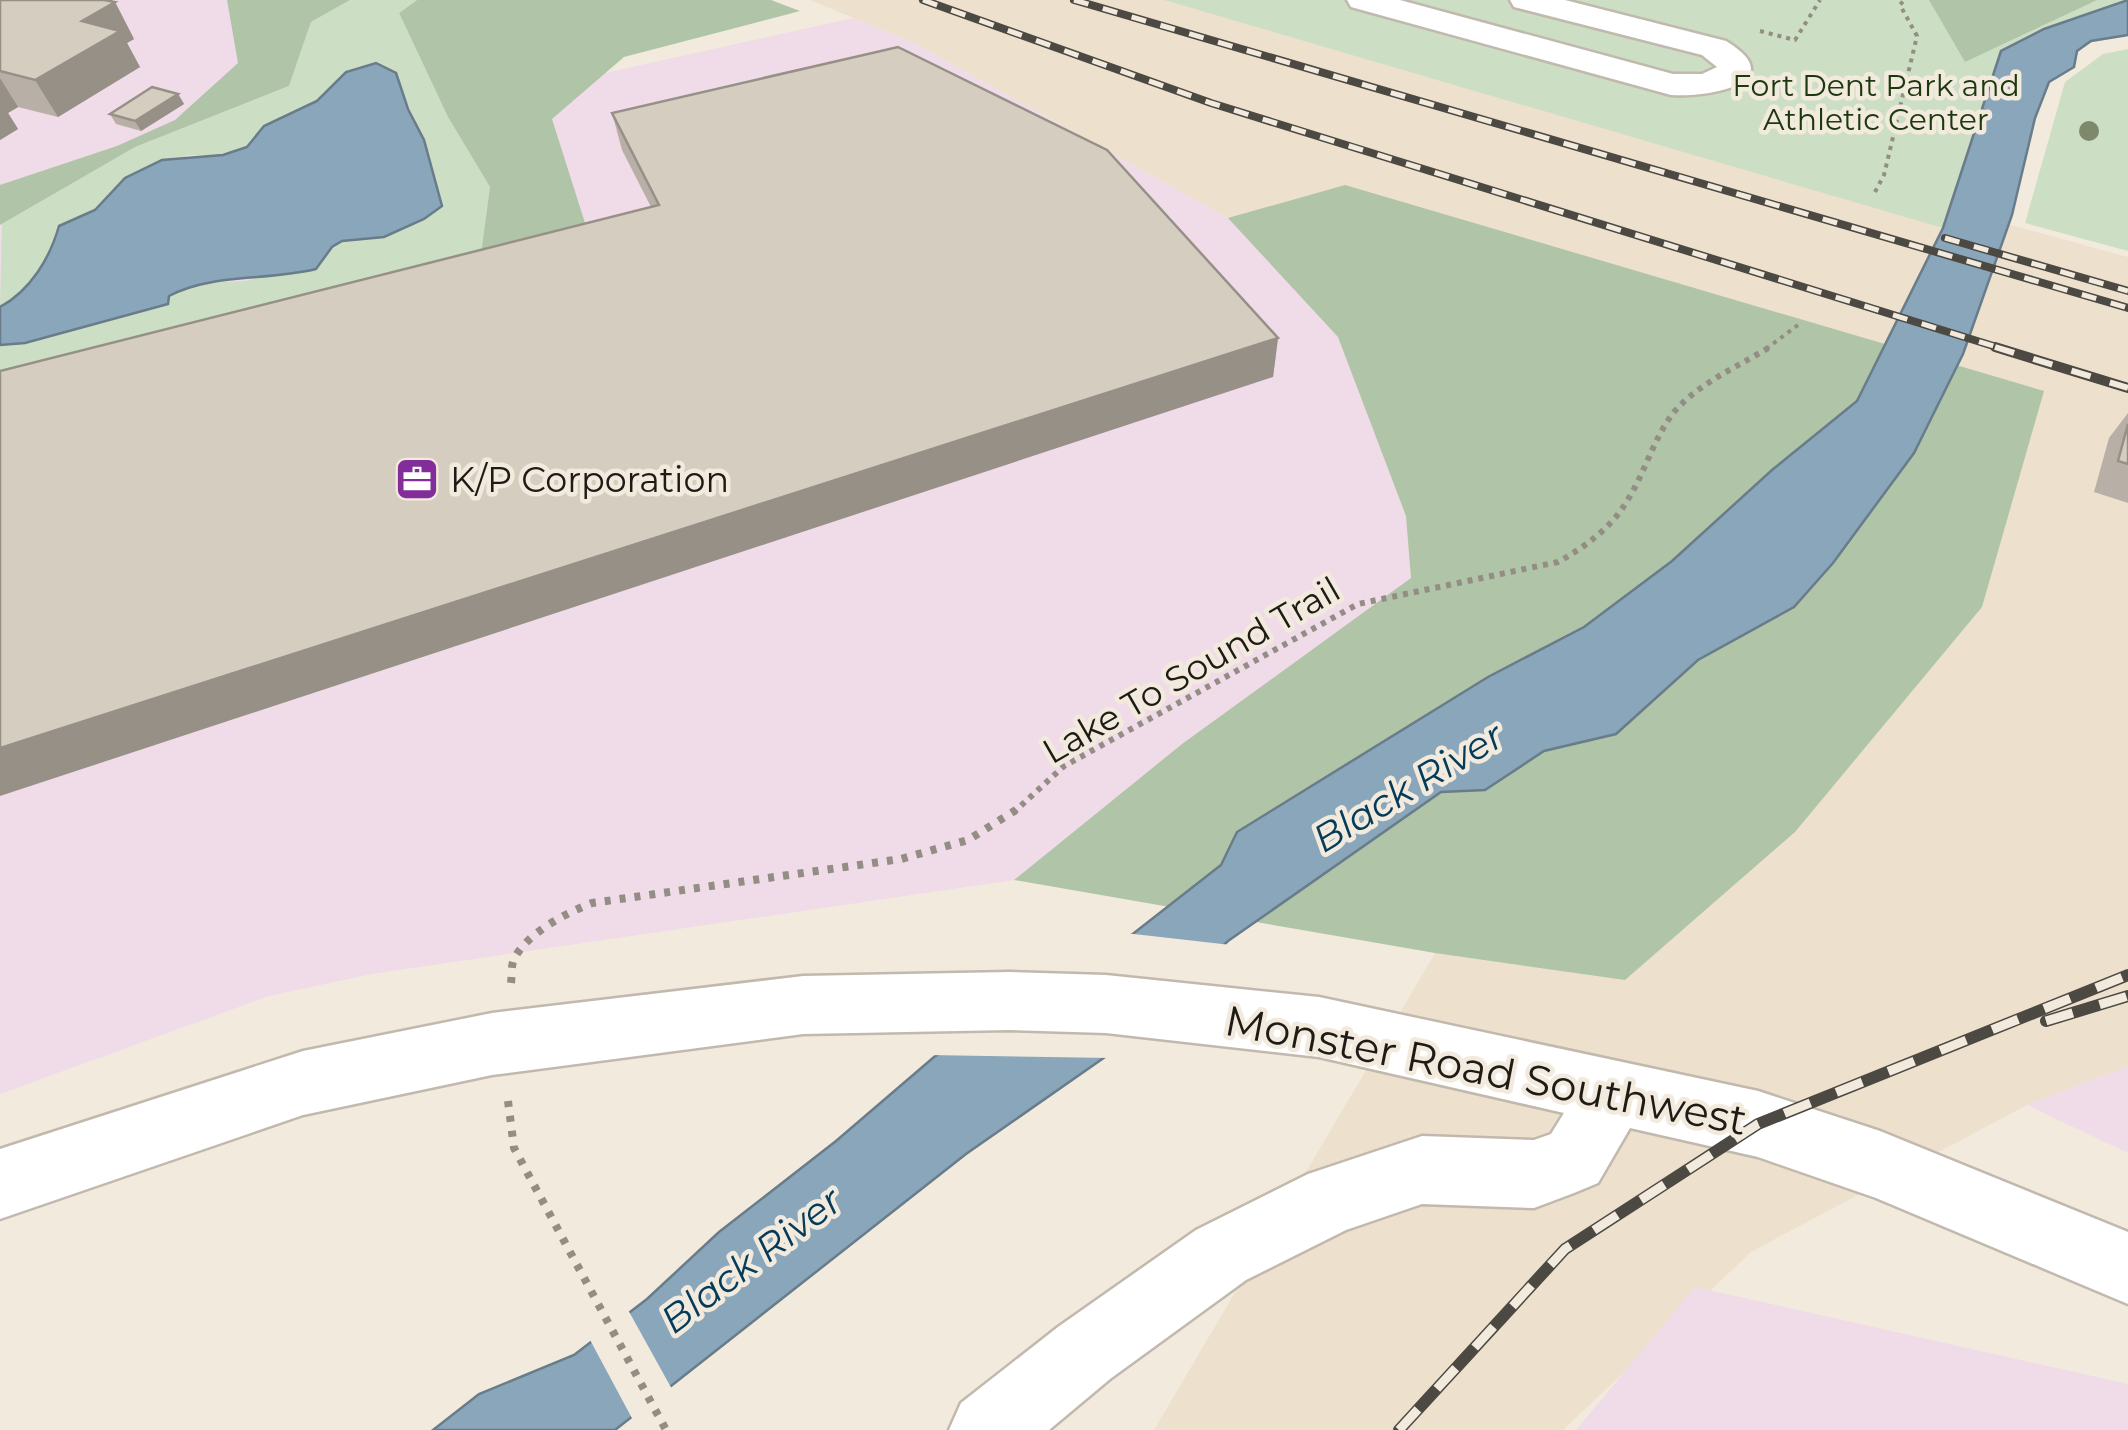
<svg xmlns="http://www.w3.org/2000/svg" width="2128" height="1430" viewBox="0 0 2128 1430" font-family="Montserrat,sans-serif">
  <rect width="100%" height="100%" fill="#f3eade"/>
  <path fill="#ede0cd" d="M810 0H1189L2128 257V1066L2027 1105 1751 1252 1563 1430H1154L1435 953 1228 218 914 43Z"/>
  <g fill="#f0dbe9">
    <path d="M0 0H227L239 63 492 98 853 18 914 43 1228 218 1338 337 1406 516 1411 579 1182 744 1014 880 372 974 269 996 0 1094Z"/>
    <path d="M2128 1066V1153L2027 1105Z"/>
    <path d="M1695 1287 2128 1384V1430H1576Z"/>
  </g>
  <g fill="#ccdfc4">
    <path d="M350 0H417L399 13 448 117 490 187 481 254 0 383V345L42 339 167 304 168 296 200 283 246 281 326 254 343 241 384 237 424 219C424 145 429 121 376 63L346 73 317 101 296 115 273 121 247 147 223 155H188L125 178 95 210 59 226C50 258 30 291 0 307L2 224 135 147 289 86 311 22Z"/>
    <path d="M1164 0H2128V19L2047 44 1985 108 1943 228Z"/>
    <path d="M2128 49V251L2025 223 2065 82 2103 54Z"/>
  </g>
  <g fill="#b0c4a8">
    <path d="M227 0H350L311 22 289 86 135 147 0 225V185L117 146 175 120 238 63Z"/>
    <path d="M417 0H771L800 11 624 57 552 119 585 223 481 254 490 187 448 117 399 13Z"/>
    <path d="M1929 0H2097L1965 62Z"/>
    <path d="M1345 185 2044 391 1982 607 1795 832 1625 980 1435 953 1014 880 1182 744 1411 578 1406 516 1338 337 1228 218Z"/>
  </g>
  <g fill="#89a6bb" stroke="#697c8a" stroke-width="2.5">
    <path d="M2128 0V35L2091 41 2077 51 2074 67 2049 82 2035 118 2012 215 1963 354 1914 453 1833 563 1794 607 1698 660 1616 734 1544 751 1485 790 1441 792 1228 941 1105 1057 966 1154 615 1430H433L479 1394 574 1355 647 1299 719 1232 836 1141 934 1057 1134 933 1221 865 1237 832 1488 677 1584 627 1672 561 1772 470 1857 401 1943 228 2001 51 2044 29Z"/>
    <path d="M376 63 396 73 408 109 424 140 442 206 424 219 384 237 342 241 332 247 316 269C268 281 212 273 169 296L168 304 25 343 0 345V307C30 291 50 258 59 226L95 210 125 178 162 160 223 155 247 147 264 126 317 101 346 72Z"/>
  </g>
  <g fill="#f3eade">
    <path d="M1125 933 1231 945 1111 1058 928 1055Z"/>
    <path d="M627 1308 673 1391 634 1422 589 1338Z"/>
  </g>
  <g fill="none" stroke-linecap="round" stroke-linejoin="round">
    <g stroke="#c1b9ad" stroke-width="5">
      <g id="minor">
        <path d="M1347 0H1400L1673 74H1702L1717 67 1702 55 1514 7 1510 0H1565L1726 41C1793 82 1708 98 1671 95L1351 7Z"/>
        <path d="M1009 972 1106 975 1319 997 1758 1091 1880 1131 2128 1232V1304L1876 1198 1758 1157 1630 1128 1598 1183 1574 1193 1534 1208 1422 1204 1346 1230 1246 1280 1110 1379 1049 1430H949L961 1403 1058 1327 1196 1230 1308 1174 1422 1136 1534 1140 1551 1134 1564 1113 1319 1057 1106 1033 1009 1030 803 1034 492 1075 303 1115 0 1219V1149L303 1051 492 1013 803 976Z"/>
      </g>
    </g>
    <g stroke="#938d84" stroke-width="4" stroke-dasharray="4 5" stroke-linecap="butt">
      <path d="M1760 31 1795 40 1820 0"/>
      <path d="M1875 192 1884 175 1917 36 1900 5 1904 0"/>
      <path d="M1766 349 1798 325"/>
    </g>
    <path stroke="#938d84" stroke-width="6" stroke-dasharray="5 6" stroke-linecap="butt" d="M1013 813 1064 766 1358 604 1558 562C1585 547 1611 528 1627 501 1645 473 1653 439 1674 412 1699 383 1737 367 1770 347"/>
    <g stroke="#938d84" stroke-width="8" stroke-dasharray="6 9" stroke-linecap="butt">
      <path d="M511 983C512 976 511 965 514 959 527 933 566 913 592 903L901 859 968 840 1016 810"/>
      <path d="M508 1101 514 1148 666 1430"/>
    </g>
    <use href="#minor" fill="#fff" fill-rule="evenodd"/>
    <g stroke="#4c4842" stroke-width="8">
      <g id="rail-far2">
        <path d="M923 0 1211 103 2003 349"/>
        <path d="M1074 0 2128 308"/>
        <path d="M1945 238 2128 291"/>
      </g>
    </g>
    <g stroke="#4c4842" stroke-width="10">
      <path id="rail-far1" d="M1995 347 2128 388"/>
    </g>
    <g stroke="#4c4842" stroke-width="12">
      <g id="rail">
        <path d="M2046 1021 2128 996"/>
        <path d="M1399 1430 1565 1249 1758 1124 2128 975"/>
      </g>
    </g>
    <use href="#rail-far2" stroke="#f3eade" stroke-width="5" stroke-dasharray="15" stroke-linecap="butt"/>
    <use href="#rail-far1" stroke="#f3eade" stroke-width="6" stroke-dasharray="20" stroke-linecap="butt"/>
    <use href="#rail" stroke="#f3eade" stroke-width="9" stroke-dasharray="28" stroke-linecap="butt"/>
  </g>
  <circle fill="#7d886c" cx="2089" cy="131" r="10"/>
  <g fill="#b8b0a6">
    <path d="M0 0 115 2 134 39 127 43 140 67 58 117 18 107 8 113 18 129 0 140Z"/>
    <path d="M178 94 184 104 141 131 116 124 110 114Z"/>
    <path d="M612 113 1278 338 1273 377 651 207 622 150Z"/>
    <path d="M2128 413V503L2094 492 2109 438Z"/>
  </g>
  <g fill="#969087">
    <path d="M75 0H112L114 3 115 2 134 39 127 43 140 67 58 117 35 80Z"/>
    <path d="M0 78 18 107 8 113 18 129 0 140Z"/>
    <path d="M178 94 184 104 141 131 135 121Z"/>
    <path d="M1278 338 1273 377 0 796V748Z"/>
  </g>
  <g fill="#d6cdc1" stroke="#969087" stroke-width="2.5">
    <path d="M0 0H104L115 2 82 21 120 31 35 80 0 71Z"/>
    <path d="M898 47 1107 150 1278 338 0 748V371L659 205 612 113Z"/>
    <path d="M152 87 178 94 135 121 110 114Z"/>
    <path d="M2128 424V464L2118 461Z"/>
  </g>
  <defs>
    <g id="office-square" transform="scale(2.25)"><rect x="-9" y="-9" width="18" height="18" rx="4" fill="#832d9b" stroke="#f3eade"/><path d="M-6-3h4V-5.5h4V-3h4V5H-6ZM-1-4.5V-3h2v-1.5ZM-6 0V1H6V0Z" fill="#fff"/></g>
  </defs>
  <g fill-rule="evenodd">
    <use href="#office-square" x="417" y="479"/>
  </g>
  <g text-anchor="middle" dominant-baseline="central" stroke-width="9" stroke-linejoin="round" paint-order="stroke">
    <g font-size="30" fill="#1c380f" stroke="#f3eade">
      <text x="1876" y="85">Fort Dent Park and<tspan x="1876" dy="34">Athletic Center</tspan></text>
    </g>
    <g font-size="35" fill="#1e1b17" stroke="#f3eade" text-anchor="start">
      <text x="450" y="479">K/P Corporation</text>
    </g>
    <g font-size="35" fill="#1e1b17" stroke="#f3eade">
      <text transform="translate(1191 670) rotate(-30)">Lake To Sound Trail</text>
    </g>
    <g font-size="38" font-style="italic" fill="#033b59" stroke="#f3eade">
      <text transform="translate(1408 787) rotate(-31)">Black River</text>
      <text transform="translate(751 1260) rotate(-37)">Black River</text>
    </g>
    <g font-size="42" fill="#1e1b17" stroke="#f3eade">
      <text transform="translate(1486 1070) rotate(11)">Monster Road Southwest</text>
    </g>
  </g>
</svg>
